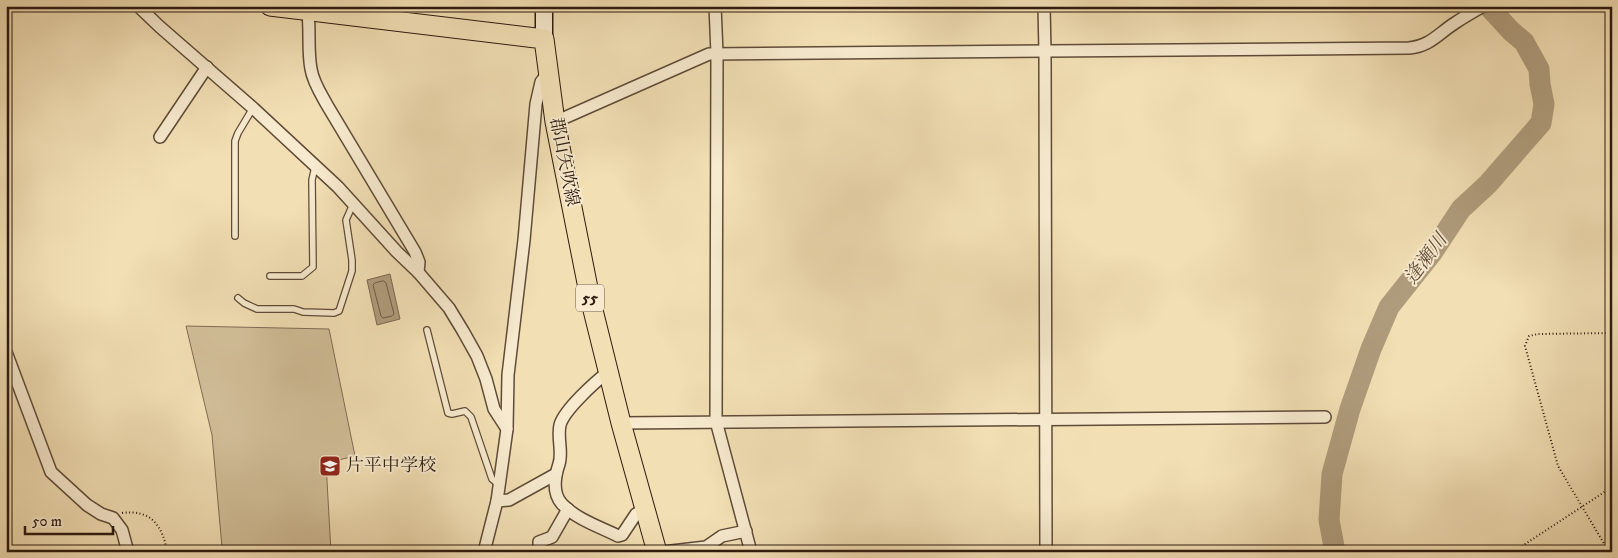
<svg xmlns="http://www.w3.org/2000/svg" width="1618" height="558" viewBox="0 0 1618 558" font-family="'IM FELL DW Pica','Noto Serif JP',serif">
  <rect width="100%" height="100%" fill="#f2dfb4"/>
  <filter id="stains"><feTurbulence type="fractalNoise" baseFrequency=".004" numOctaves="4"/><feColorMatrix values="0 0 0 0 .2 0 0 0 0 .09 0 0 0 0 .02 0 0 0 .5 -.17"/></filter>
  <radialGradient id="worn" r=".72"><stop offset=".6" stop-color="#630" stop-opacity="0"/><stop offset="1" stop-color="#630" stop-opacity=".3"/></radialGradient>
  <path fill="#d1be98" stroke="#806c54" d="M186 326 329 329 355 456 326 463 331 552H242L222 547 212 435Z"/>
  <path fill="#af9c7c" stroke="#7b6850" d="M390 274 400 319 377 325 367 280Z"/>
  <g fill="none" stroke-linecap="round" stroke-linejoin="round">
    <path stroke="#6e5b46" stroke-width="1" d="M384 281 386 283 394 314 392 316 383 318 381 316 373 285 375 283Z"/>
    <path stroke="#af9c7c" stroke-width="21" d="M1335 552 1329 520 1332 474 1350 409 1371 349 1389 307 1432 253 1461 209 1488 184 1541 123 1544 104 1540 84 1539 69 1524 42 1511 31 1488 6"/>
    <g stroke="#5f4b38" stroke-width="8">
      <g id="lane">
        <path d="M235 236V141L238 133 253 108"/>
        <path d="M270 276H302L313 267 312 180 314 171 317 168"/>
        <path d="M238 298 244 303 257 309H294L303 312 334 313 339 311 352 271V260L346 220 353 204"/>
        <path d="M427 330 448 413 452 414 465 411 471 417 492 479 499 485"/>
      </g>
    </g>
    <g stroke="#5f4b38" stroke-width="14">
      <g id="street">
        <path d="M138 6 160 27 253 108 338 187 397 252 418 272 449 308 463 331 477 356 486 379 494 409 507 429"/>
        <path d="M307 6C311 27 307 48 311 69 313 82 321 94 327 105L415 252 419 262 418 272"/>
        <path d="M715 6 717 54 716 421 751 552"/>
        <path d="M1044 6 1045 52 1046 552"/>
        <path d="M555 122 709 54 1409 48C1430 46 1438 34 1455 23 1464 17 1473 12 1483 6"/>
        <path d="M160 137 207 67"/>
        <path d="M6 352 51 472 87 505 101 514 113 518 122 530 128 552"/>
        <path d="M608 372C595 382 564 410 560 425 557 438 563 452 559 464 555 476 552 493 562 504 576 519 600 527 618 536L622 535 636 514 645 508"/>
        <path d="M621 423 1325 417"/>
        <path d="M497 501 509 500 556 474"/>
        <path d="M484 552 497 501 507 429 508 375 524 240 536 104 541 82 548 73"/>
        <path d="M539 552V542L552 537 568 509"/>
        <path d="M663 552 706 547 722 536 746 531"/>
      </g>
    </g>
    <g stroke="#2e1a0f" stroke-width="19">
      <path id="secondary" d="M544 6V39"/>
    </g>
    <g stroke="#2e1a0f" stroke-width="21">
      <path id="primary" d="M270 6 544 39 555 122 590 298 621 423 657 552"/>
    </g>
    <g stroke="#2e1a0f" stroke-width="2" stroke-dasharray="1 2.5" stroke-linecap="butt">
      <path d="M122 513C151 509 163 526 167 552"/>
      <path d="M1513 552 1612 487"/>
      <path d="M1609 552 1558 466 1525 346 1529 336 1538 334 1612 333"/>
    </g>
    <use href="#lane" stroke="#f7eace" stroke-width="5.5"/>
    <use href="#street" stroke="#f7eace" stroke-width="11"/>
    <use href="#secondary" stroke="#f7eace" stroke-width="16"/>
    <use href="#primary" stroke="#f2dfb4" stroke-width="19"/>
  </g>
  <defs>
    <g id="school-square" transform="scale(1.125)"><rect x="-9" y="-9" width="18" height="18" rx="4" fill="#8f2418" stroke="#f7eace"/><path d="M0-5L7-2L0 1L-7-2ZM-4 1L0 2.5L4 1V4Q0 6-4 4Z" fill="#fff"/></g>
  </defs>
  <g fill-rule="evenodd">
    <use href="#school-square" x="330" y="466"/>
  </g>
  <g text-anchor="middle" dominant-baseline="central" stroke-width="4" stroke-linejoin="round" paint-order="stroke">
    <rect fill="#f7eace" stroke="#6a5848" stroke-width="1" x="576" y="284.5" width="28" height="27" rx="4"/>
    <g font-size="16" font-weight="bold" fill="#2e1a0f">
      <text x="590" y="298">55</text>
    </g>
    <g font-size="18" fill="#2e1a0f" stroke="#f7eace">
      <text transform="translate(564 162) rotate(79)">郡山矢吹線</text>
    </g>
    <g font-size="18" fill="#2e1a0f" stroke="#f7eace" text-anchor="start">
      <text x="346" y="466">片平中学校</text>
    </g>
    <g font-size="19" font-style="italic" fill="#624e3b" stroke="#f7eace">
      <text transform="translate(1426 259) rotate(-53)">逢瀬川</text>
    </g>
  </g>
  <rect width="1618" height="558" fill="none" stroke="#f2dfb4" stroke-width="25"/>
  <rect x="8" y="8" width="1603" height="543" fill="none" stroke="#2e1a0f" stroke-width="2.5"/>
  <rect x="12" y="12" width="1593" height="533" fill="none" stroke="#2e1a0f"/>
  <path d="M25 526v8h88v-8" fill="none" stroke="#2e1a0f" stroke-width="2.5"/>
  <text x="32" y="526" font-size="15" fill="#2e1a0f" stroke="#f7eace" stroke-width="4" paint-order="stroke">50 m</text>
  <rect width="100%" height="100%" filter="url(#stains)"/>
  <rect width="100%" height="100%" fill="url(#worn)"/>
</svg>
